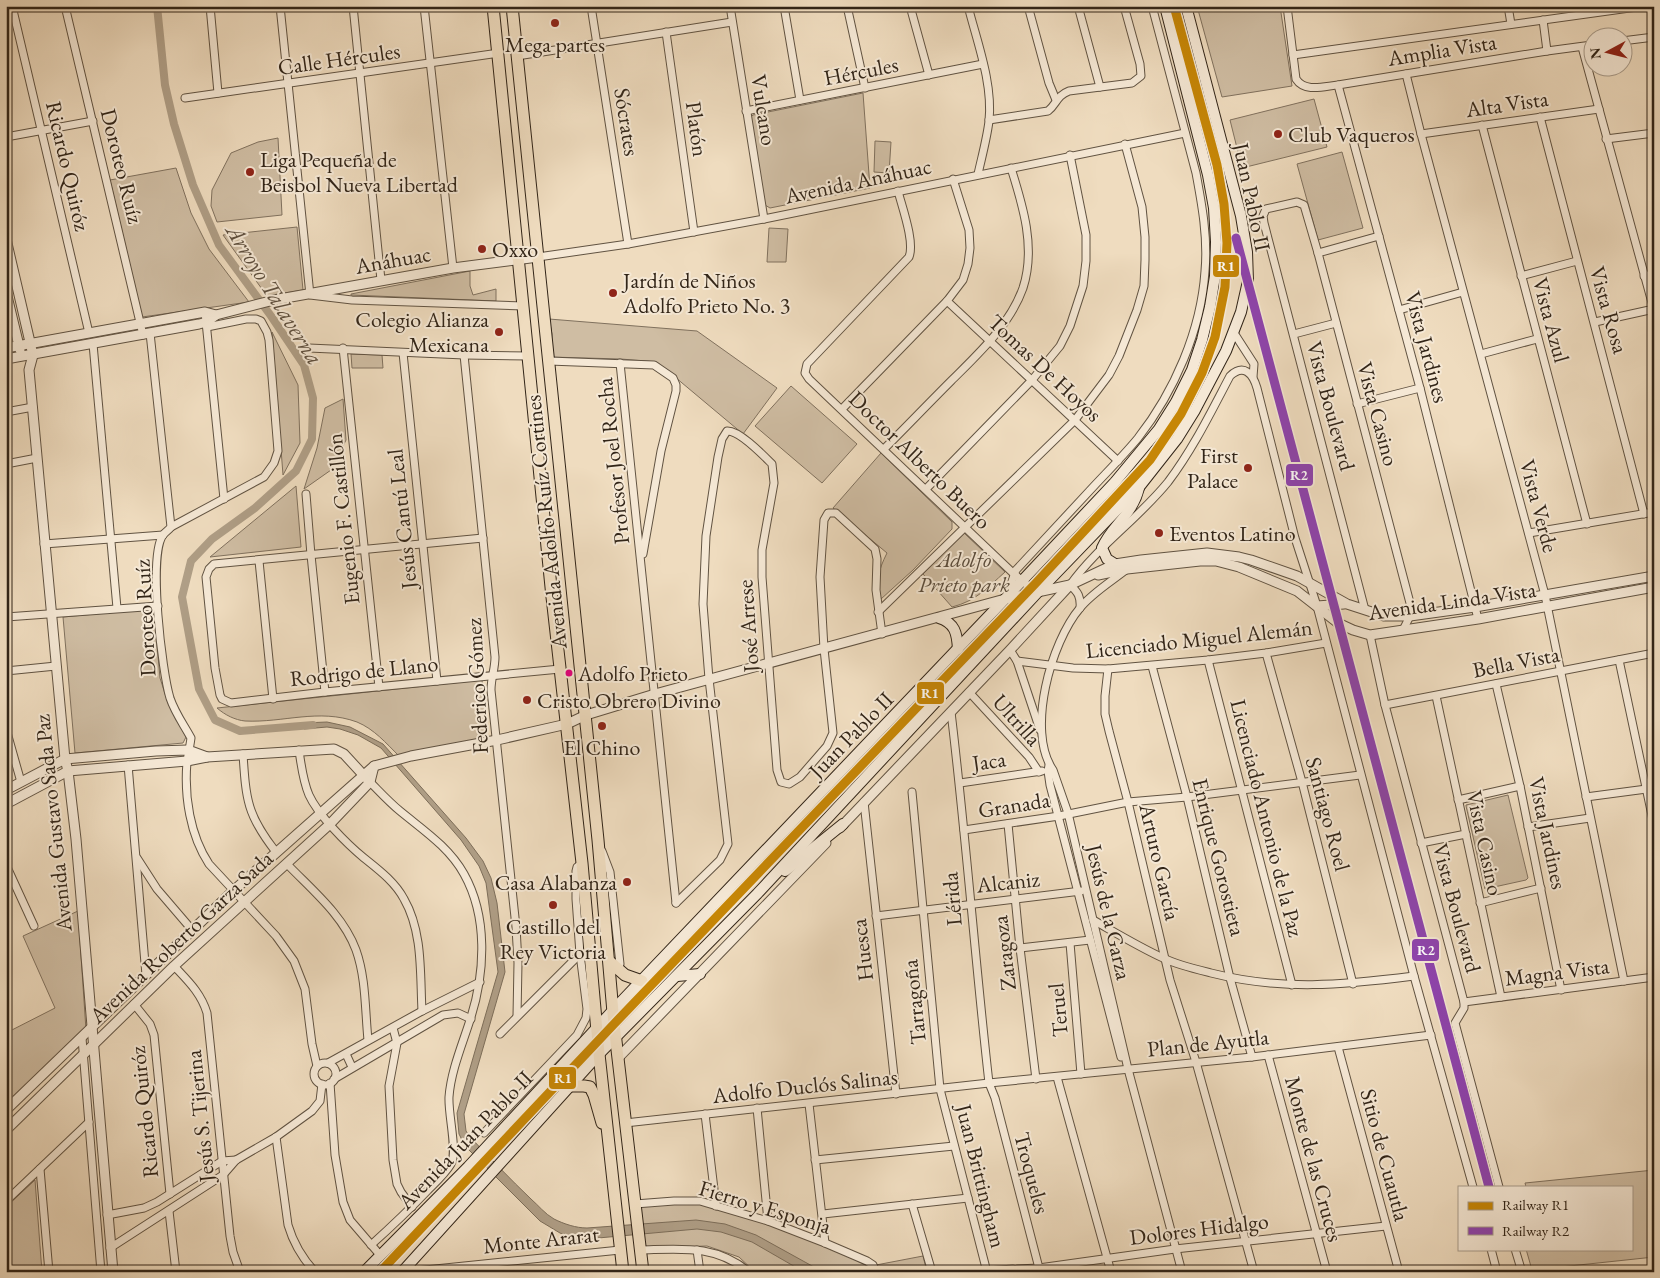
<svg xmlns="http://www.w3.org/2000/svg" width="1660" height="1278" viewBox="0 0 1660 1278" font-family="'EB Garamond',serif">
  <rect width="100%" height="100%" fill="#efdcbf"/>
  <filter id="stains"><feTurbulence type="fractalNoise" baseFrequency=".004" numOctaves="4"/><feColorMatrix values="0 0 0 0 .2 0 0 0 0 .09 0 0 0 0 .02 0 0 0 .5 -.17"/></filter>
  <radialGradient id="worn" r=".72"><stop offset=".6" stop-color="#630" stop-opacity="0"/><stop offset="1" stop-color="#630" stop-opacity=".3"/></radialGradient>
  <g fill="#cfbda3" stroke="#80715e">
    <path d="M1197 6H1280L1292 86 1222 97Z"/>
    <path d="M863 93 870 188 770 208 765 205 751 117 753 115Z"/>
    <path d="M1314 99 1327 147 1242 168 1230 120Z"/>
    <path d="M278 138 282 215 217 222 211 206 212 190 231 153 258 142Z"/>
    <path d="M875 141 891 142 889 173 874 172Z"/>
    <path d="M1342 152 1363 228 1318 240 1297 164Z"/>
    <path d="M176 168 191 213 209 249 249 302 142 317 110 180Z"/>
    <path d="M297 227 303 290 267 296 223 235Z"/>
    <path d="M769 228 788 229 786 262H767Z"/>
    <path d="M470 271V286L473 295 496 289V301L351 295V294Z"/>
    <path d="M549 319 697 331 777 388 743 434 657 362 621 359 550 357 552 334Z"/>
    <path d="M272 332 298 385 300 443 283 475Z"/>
    <path d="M351 354 382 355 383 368H352Z"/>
    <path d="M791 386 857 444 822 483 755 426Z"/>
    <path d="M343 399 346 440 331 470 304 489 317 448 325 408Z"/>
    <path d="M881 453 952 522V529L913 570 881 599C876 580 878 571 887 553L833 508Z"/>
    <path d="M296 486 301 547 210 557Z"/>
    <path d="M963 532 1005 572C987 588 976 601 952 607L923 574Z"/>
    <path d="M149 609 154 612 160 678 168 703 186 737 183 743 75 753 63 617Z"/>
    <path d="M482 680 487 737 399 756C386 743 374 729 357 722 319 708 283 723 245 721 235 720 225 715 217 708Z"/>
    <path d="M1508 795 1528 878 1526 880 1485 889 1466 806V805Z"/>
    <path d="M78 911 86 1030 13 1098 6 1084V1033L55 1008 23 936Z"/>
    <path d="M1654 1170V1257L1532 1270 1526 1249H1631V1187H1526L1525 1183Z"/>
    <path d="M35 1180 42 1272H6V1207Z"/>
    <path d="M701 1203 767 1223 840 1252 865 1265 873 1272H755L739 1257 707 1246 644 1248 639 1205Z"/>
    <path d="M923 1256 927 1272H877L876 1265Z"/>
  </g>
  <path fill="#af9e86" stroke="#7d6e5a" d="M327 722 350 727 383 744 466 838 483 861 491 878 497 903 505 972 464 1114 466 1131 471 1138C491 1159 510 1179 531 1199 538 1205 545 1214 554 1219 564 1224 576 1228 587 1228L696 1220 725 1224 756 1235 823 1272H804L752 1242 721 1232 697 1229 576 1240 560 1233 540 1221 465 1146 459 1134 457 1113 498 972 486 883 479 866 461 840 381 748 358 735 340 729 327 727 304 729 303 723Z"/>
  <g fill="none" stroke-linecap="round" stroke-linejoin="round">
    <path stroke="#af9e86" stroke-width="8" d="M157 6 165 85 174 124 193 185 219 245 271 316 304 365 313 398 312 439 296 471 255 508 212 539 191 561 182 597 199 689 215 720 240 731 313 725"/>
    <g stroke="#615342" stroke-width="9">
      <g id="minor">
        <path d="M12 6 89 333"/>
        <path d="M65 6 143 335"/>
        <path d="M210 6 218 93"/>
        <path d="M280 6 310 295 352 300 524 306"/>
        <path d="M353 6 381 280"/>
        <path d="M424 6 453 268"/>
        <path d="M591 6 628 244"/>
        <path d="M730 6 764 219"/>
        <path d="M784 6 800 100"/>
        <path d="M847 6 865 88"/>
        <path d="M910 6 929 75"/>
        <path d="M968 6C977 42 993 83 989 121 987 138 982 156 978 174"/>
        <path d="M1028 6 1049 83 1056 100"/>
        <path d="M1078 6 1100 87"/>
        <path d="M1287 6 1296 79C1305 93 1325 86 1338 85L1547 51 1592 45"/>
        <path d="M1508 6 1511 24"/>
        <path d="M1543 20 1547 51"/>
        <path d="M666 32 694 232"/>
        <path d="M1622 41 1654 37"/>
        <path d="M1582 47 1654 310"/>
        <path d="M1293 55 1644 6"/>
        <path d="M517 56 732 22"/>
        <path d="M1406 74 1421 134 1545 595 1624 981"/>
        <path d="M1338 85 1420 388 1478 619"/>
        <path d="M185 98 499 53"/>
        <path d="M746 111 983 64"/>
        <path d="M1540 117 1644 514"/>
        <path d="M989 120 1048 111C1057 104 1056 96 1069 91L1132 83 1141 76 1140 64 1124 6"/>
        <path d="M1482 125 1587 524"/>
        <path d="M1421 134 1599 109"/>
        <path d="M6 137 93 121"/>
        <path d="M1606 139 1654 133"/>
        <path d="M898 191C902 207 915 242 909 257L807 364 805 373 809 379 1014 574 1037 593"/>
        <path d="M1318 253 1379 236"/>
        <path d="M538 257 628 244 764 219 1185 133"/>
        <path d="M1521 276 1577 261"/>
        <path d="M1644 276 1654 274"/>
        <path d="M947 301 1118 461"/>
        <path d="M1399 310 1463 292"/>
        <path d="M205 312 224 499"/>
        <path d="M1595 322 1654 309"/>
        <path d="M150 333 171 527C169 530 165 532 163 535 148 556 162 672 170 698 175 713 184 725 191 738 190 746 188 754 187 762 184 796 190 835 209 864L276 936 294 961 305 989 312 1044 317 1066"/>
        <path d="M1234 333 1254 364 1253 377"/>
        <path d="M1294 334 1336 323"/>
        <path d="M93 344 117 608"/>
        <path d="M309 348 464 355 529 356"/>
        <path d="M343 348 379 687"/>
        <path d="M403 353 437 681"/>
        <path d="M1481 354 1537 339"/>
        <path d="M464 355 495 657C495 669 491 678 491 690L516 927 518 963 517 1016"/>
        <path d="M549 361 654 365 673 378 676 385V391L661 451 643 554"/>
        <path d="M620 363 676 903"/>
        <path d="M1357 404 1420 388"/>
        <path d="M842 409 947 301 963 280 968 264 970 248 969 230 953 179"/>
        <path d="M6 412 33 407"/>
        <path d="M884 449C906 427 928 404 951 381 978 354 1010 325 1023 288 1036 248 1023 206 1011 168"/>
        <path d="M6 464 37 458"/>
        <path d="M926 489 1032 380 1060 346 1070 326 1083 286 1086 261V235L1070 155"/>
        <path d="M306 494 311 555 325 692"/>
        <path d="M171 527 264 477 274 463 278 451 269 340 267 332 261 321 256 319H246L207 327"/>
        <path d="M1529 533 1654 512"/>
        <path d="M483 538 214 564 209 569 206 577 215 668 220 695 222 699 231 703 325 692 560 669"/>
        <path d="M44 544 163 535"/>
        <path d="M259 561 273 699"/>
        <path d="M1127 569C1112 581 1092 593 1080 608 1051 642 1026 731 1053 770L1068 813 1128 1069 1182 1272"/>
        <path d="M1007 595 1016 570C1042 542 1068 514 1094 486 1108 471 1124 455 1138 438 1174 392 1201 331 1205 271 1208 238 1202 205 1196 173L1152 6"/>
        <path d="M1080 608C1081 597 1078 592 1070 585 1098 546 1138 519 1168 482 1193 449 1211 412 1230 376 1244 363 1253 374 1257 388L1295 538 1317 606 1414 976 1473 1187"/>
        <path d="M1365 610 1264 223 1263 216 1266 209 1297 202 1304 205 1318 253 1410 603V616L1403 630"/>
        <path d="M878 612 1075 420 1109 375 1119 356 1137 310 1144 286 1145 260V237L1142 207 1125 144"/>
        <path d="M6 617 158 606"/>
        <path d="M1370 635 1385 705 1464 1002V1008L1455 1023 1499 1187"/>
        <path d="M1010 650 1017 661 1040 730"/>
        <path d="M1266 653 1302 782 1353 984"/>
        <path d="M1208 660 1292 985"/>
        <path d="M1619 660 1654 825"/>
        <path d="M1017 661 1073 668 1108 669 1208 660 1266 653 1326 643"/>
        <path d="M1152 666 1187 797 1230 978 1252 1057"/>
        <path d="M1108 669 1105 696V714L1109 731 1128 802 1170 980 1196 1062 1254 1272"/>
        <path d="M6 671 56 666"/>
        <path d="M1496 684 1520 786 1561 990"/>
        <path d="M969 692 1029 757 1039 772"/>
        <path d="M1436 696 1501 997"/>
        <path d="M1385 705 1654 653"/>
        <path d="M951 712C966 836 975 960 989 1083L995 1098 1040 1272"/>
        <path d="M6 729 21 782"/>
        <path d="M299 750C301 765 303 781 309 795 318 815 347 844 364 858 379 870 395 882 404 899 423 932 420 974 422 1011"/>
        <path d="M243 754C246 800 247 815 276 852"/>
        <path d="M128 765 146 975"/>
        <path d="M1049 765 1048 771 1050 785 1121 1057"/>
        <path d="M370 782C380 792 389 802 400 811 423 830 449 847 464 874 488 917 485 972 471 1017 463 1043 451 1070 449 1097 448 1115 458 1152 451 1164 445 1174 436 1182 428 1190 410 1209 391 1227 371 1245"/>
        <path d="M960 783 1042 771"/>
        <path d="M912 792 940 1089 987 1272"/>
        <path d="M1586 797 1654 788"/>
        <path d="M1458 800 1520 786"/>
        <path d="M864 802 896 1094"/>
        <path d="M1008 824 1020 948 1036 1079"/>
        <path d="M1528 827 1590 818"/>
        <path d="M964 830 1059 816 1128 802 1187 797 1360 775"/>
        <path d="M1421 843 1466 834"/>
        <path d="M602 851 610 872 620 964 618 970"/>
        <path d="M137 858 157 889 193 931"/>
        <path d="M287 864C312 890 343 915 356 950 366 978 365 1010 368 1040"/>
        <path d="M6 865 34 926"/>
        <path d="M676 903 720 860 728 844 709 679 703 604 706 536 718 457 722 439 727 431C739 430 763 455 772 464L774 483 762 550V577L777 770 781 782 789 784 800 777 827 746 833 733 824 649 820 577 824 520 828 513H836L875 549 877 559 876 590 882 634"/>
        <path d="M1480 903 1541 888"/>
        <path d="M876 916 1081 891"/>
        <path d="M1093 920C1116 933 1139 947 1163 958 1178 965 1195 969 1211 973 1282 991 1343 985 1414 976"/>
        <path d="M1070 943 1081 1074"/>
        <path d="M1020 948 1090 940"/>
        <path d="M174 966C188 981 201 993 207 1013L230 1236 233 1252 240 1272"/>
        <path d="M1464 1002 1654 977"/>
        <path d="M134 1004 150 1024 154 1035 170 1194"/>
        <path d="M393 1028 397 1043 389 1086 393 1160 397 1184 401 1192 412 1207"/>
        <path d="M500 1034 580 954"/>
        <path d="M82 1038 101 1272"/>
        <path d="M1338 1047 1399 1272"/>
        <path d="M346 1054 352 1067"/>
        <path d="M1268 1055 1327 1272"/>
        <path d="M328 1063 422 1011 480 982"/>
        <circle cx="325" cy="1074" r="11"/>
        <path d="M1057 1077 1111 1272"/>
        <path d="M334 1079 443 1015 458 1013 471 1019"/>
        <path d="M330 1083 335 1155 343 1202 350 1220 380 1255"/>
        <path d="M6 1095 11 1106"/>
        <path d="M809 1104 825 1243"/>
        <path d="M757 1108 768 1221"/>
        <path d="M705 1114 716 1206"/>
        <path d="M625 1123 989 1083 1252 1057 1431 1035"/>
        <path d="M484 1133 577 1035 586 1018 587 1009 580 954 576 899V871L577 867 582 863"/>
        <path d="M276 1137 288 1225C293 1242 303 1259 315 1272"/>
        <path d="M815 1160 954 1146"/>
        <path d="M40 1169 49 1272"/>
        <path d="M6 1201 89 1122"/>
        <path d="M635 1204 674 1201H700L768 1221 825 1243 867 1261 873 1265 876 1272"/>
        <path d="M912 1204 932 1272"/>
        <path d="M169 1211 176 1272"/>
        <path d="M823 1214 968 1198"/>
        <path d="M107 1215 144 1208 157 1202 222 1161 236 1160"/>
        <path d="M110 1248 223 1175 236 1160 276 1137 312 1111 320 1101 322 1084"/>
        <path d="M1491 1249 1497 1272"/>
        <path d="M1515 1249 1522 1272"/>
        <path d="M640 1250C681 1249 715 1244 749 1272"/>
        <path d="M697 1250 700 1272"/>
        <path d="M1017 1269 1039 1268 1175 1249 1386 1226"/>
        <path d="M987 1271 1013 1269"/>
        <path d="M406 1272 620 1250"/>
      </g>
    </g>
    <g stroke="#615342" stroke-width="11">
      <g id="tertiary">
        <path d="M6 239 33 355 29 370 65 759 68 771 76 839 113 1272"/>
        <path d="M6 292 20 350"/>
        <path d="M6 348 205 312 216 315"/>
        <path d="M6 359 199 324 207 322 216 315 274 300 453 268 538 257"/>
        <path d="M1098 575 1127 569 1200 561H1216L1239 567 1297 591 1338 623 1353 630 1370 635 1478 619 1654 587"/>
        <path d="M1317 606 1344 604"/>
        <path d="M6 790 65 759 156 751 188 750 207 757"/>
        <path d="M6 804 68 771 187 761 207 757 334 749 344 754 367 779"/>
        <path d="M840 828 1010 650 1070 585"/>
        <path d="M618 1058 826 843"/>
        <path d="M6 1110 233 891 374 766 411 756 497 740 567 724 586 715 655 694 1005 599 1070 585 1115 564 1141 560 1207 553 1239 557 1251 560 1297 576 1347 604 1384 616H1410L1475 607 1654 576"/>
        <path d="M6 1130 174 966 330 824 370 782 374 766"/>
      </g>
    </g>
    <g stroke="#322518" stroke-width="12">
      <g id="secondary">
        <path d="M1115 564 1107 559 1102 548C1112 525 1132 516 1139 488"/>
        <path d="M939 618C955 623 957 633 958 649"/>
        <path d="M785 871 843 824"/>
        <path d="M677 976 700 974"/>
        <path d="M364 1272 468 1167 617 1006 1005 599 1115 482 1159 429 1176 402 1192 370 1202 340 1210 307 1215 276 1216 242 1214 208 1208 175 1165 6"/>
        <path d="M402 1272 599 1054 757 894 1037 593 1140 486 1177 439 1195 410 1226 351 1241 312 1248 281 1247 252 1241 216 1186 6"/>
      </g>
    </g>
    <g stroke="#322518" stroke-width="13">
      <g id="primary">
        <path d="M493 6 552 597 582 863 599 1054 623 1272"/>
        <path d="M512 6 598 840 614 1024 643 1272"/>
        <path d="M610 962 625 975 642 981"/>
        <path d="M570 1086H584L590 1087 594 1095 602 1123"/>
      </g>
    </g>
    <use href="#minor" stroke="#f5e8d5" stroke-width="7"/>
    <use href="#tertiary" stroke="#f5e8d5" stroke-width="9"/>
    <use href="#secondary" stroke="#f5e8d5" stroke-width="10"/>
    <use href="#primary" stroke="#efdcbf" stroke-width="11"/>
    <g stroke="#f5e8d5" stroke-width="12">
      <path id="rail-1" d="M380 1272 614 1024 1035 584 1150 460 1181 414 1202 373 1215 337 1225 287 1227 243 1224 204 1217 165 1174 6"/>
    </g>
    <g stroke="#f5e8d5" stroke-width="12">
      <path id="rail-2" d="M1236 238 1489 1187"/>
    </g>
    <use href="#rail-1" stroke="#c68606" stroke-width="9"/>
    <use href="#rail-2" stroke="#8e44ad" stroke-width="9"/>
  </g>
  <g fill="#8f2418" stroke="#f5e8d5" stroke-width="2">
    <circle cx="555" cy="23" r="5"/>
    <circle cx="1278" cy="134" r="5"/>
    <circle cx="250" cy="172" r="5"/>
    <circle cx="482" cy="249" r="5"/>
    <circle cx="613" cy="293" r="5"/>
    <circle cx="499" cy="332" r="5"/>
    <circle cx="1248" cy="468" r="5"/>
    <circle cx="1159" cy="533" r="5"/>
    <circle cx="527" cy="700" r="5"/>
    <circle cx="602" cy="726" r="5"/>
    <circle cx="627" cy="882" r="5"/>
    <circle cx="553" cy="905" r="5"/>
  </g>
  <circle fill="#e5007d" stroke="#f5e8d5" stroke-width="2" cx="569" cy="673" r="4.5"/>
  <g text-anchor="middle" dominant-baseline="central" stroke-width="4" stroke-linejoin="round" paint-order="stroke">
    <g font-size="21" fill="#322518" stroke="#f5e8d5" text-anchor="start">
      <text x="578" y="673">Adolfo Prieto</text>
    </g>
    <g font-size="22" fill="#322518" stroke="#f5e8d5" text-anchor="start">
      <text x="555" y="44" text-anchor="middle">Mega partes</text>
      <text x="1288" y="134">Club Vaqueros</text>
      <text x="260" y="159">Liga Pequeña de<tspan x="260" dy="25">Beisbol Nueva Libertad</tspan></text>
      <text x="492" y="249">Oxxo</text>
      <text x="623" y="280">Jardín de Niños<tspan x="623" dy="25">Adolfo Prieto No. 3</tspan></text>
      <text x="489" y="319" text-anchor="end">Colegio Alianza<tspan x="489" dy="25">Mexicana</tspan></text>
      <text x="1238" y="455" text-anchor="end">First<tspan x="1238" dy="25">Palace</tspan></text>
      <text x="1169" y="533">Eventos Latino</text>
      <text x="537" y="700">Cristo Obrero Divino</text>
      <text x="602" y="747" text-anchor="middle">El Chino</text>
      <text x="617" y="882" text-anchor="end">Casa Alabanza</text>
      <text x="553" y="926" text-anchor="middle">Castillo del<tspan x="553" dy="25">Rey Victoria</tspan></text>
    </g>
    <g font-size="22" fill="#322518" stroke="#f5e8d5">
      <text transform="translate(1442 50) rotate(-9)">Amplia Vista</text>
      <text transform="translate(339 59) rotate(-8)">Calle Hércules</text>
      <text transform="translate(861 71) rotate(-11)">Hércules</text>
      <text transform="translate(1507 104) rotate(-8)">Alta Vista</text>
      <text transform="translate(764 110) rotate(81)">Vulcano</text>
      <text transform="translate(627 122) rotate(81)">Sócrates</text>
      <text transform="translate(697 129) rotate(82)">Platón</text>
      <text transform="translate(68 166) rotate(77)">Ricardo Quiróz</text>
      <text transform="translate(122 166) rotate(76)">Doroteo Ruíz</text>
      <text transform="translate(858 181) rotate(-12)">Avenida Anáhuac</text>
      <text transform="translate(1252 197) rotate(78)">Juan Pablo II</text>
      <text transform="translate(393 260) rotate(-10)">Anáhuac</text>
      <text transform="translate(1609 310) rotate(74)">Vista Rosa</text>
      <text transform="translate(1551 320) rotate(75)">Vista Azul</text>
      <text transform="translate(1427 347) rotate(75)">Vista Jardines</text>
      <text transform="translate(1045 368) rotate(43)">Tomas De Hoyos</text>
      <text transform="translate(1331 406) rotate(75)">Vista Boulevard</text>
      <text transform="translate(1378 414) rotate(75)">Vista Casino</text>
      <text transform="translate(920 460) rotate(44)">Doctor Alberto Buero</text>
      <text transform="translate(613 461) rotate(-96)">Profesor Joel Rocha</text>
      <text transform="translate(1539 506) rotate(75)">Vista Verde</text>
      <text transform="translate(343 519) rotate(-96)">Eugenio F. Castillón</text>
      <text transform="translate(402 519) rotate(-96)">Jesús Cantú Leal</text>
      <text transform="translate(546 522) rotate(-96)">Avenida Adolfo Ruíz Cortines</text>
      <text transform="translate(1452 601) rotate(-8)">Avenida Linda Vista</text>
      <text transform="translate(145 618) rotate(-93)">Doroteo Ruíz</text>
      <text transform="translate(748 626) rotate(-94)">José Arrese</text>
      <text transform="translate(1199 639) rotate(-6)">Licenciado Miguel Alemán</text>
      <text transform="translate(1516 662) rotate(-11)">Bella Vista</text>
      <text transform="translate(364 671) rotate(-6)">Rodrigo de Llano</text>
      <text transform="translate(477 686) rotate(-93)">Federico Gómez</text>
      <text transform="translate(1017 720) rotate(48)">Ultrilla</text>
      <text transform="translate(851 735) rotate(-46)">Juan Pablo II</text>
      <text transform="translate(989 761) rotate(-8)">Jaca</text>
      <text transform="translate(1014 805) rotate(-9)">Granada</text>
      <text transform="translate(1328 814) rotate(75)">Santiago Roel</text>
      <text transform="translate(1267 818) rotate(76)">Licenciado Antonio de la Paz</text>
      <text transform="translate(53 823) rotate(-96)">Avenida Gustavo Sada Paz</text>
      <text transform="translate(1548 833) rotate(78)">Vista Jardines</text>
      <text transform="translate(1485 843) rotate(78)">Vista Casino</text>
      <text transform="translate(1219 857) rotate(76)">Enrique Gorostieta</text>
      <text transform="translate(1160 862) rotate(77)">Arturo García</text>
      <text transform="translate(1008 882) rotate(-6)">Alcaniz</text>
      <text transform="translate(952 899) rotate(-95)">Lérida</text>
      <text transform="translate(1457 908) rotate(75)">Vista Boulevard</text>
      <text transform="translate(1109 912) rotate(77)">Jesús de la Garza</text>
      <text transform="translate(181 937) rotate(-43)">Avenida Roberto Garza Sada</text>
      <text transform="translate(862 950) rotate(-97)">Huesca</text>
      <text transform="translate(1004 953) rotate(-97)">Zaragoza</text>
      <text transform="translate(1557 972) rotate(-7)">Magna Vista</text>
      <text transform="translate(914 1002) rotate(-96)">Tarragoña</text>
      <text transform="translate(1058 1010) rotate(-95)">Teruel</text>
      <text transform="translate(1208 1043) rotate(-6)">Plan de Ayutla</text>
      <text transform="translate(805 1086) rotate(-6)">Adolfo Duclós Salinas</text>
      <text transform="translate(144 1112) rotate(-96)">Ricardo Quiróz</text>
      <text transform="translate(200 1116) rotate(-96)">Jesús S. Tijerina</text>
      <text transform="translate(465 1140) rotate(-46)">Avenida Juan Pablo II</text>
      <text transform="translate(1385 1155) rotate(75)">Sitio de Cuautla</text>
      <text transform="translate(1314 1159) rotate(75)">Monte de las Cruces</text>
      <text transform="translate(1032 1173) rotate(75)">Troqueles</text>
      <text transform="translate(981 1176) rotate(76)">Juan Brittingham</text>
      <text transform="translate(765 1207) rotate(17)">Fierro y Esponja</text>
      <text transform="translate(1199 1229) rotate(-7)">Dolores Hidalgo</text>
      <text transform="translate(541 1240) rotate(-6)">Monte Ararat</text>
    </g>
    <g font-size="22" font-style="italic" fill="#594b3b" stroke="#f5e8d5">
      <text x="964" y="559">Adolfo<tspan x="964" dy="25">Prieto park</tspan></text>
    </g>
    <g font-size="24" font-style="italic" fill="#5e4f3e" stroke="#f5e8d5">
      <text transform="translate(275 294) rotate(58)">Arroyo Talaverna</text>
    </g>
  </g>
  <g stroke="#f5e8d5" stroke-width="2">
    <rect x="1212" y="254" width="28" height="24" rx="5" fill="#c68606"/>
    <rect x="1285" y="463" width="29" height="24" rx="5" fill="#8e44ad"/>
    <rect x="916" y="681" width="29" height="24" rx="5" fill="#c68606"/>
    <rect x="1411" y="938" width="29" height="24" rx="5" fill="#8e44ad"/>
    <rect x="548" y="1066" width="29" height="24" rx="5" fill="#c68606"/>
  </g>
  <g font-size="14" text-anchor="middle" font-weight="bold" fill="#fff">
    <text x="1226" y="271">R1</text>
    <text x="1299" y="480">R2</text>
    <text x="930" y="698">R1</text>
    <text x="1426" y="955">R2</text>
    <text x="563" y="1083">R1</text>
  </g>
  <rect width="1660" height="1278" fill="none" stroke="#efdcbf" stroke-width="25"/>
  <rect x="8" y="8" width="1645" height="1263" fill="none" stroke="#322518" stroke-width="2.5"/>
  <rect x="12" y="12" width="1635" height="1253" fill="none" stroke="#322518"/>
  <rect x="1458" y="1186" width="175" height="65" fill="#f5e8d5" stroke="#a79a89"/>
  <rect x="1468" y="1202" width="25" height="8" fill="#c68606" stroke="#a79a89"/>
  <text x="1502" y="1210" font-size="15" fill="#322518">Railway R1</text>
  <rect x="1468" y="1227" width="25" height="8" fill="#8e44ad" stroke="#a79a89"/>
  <text x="1502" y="1236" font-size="15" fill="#322518">Railway R2</text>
  <g transform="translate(1608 52) rotate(263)"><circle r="24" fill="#f5e8d5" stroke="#a79a89"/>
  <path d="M0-4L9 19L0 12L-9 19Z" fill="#8f2418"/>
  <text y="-8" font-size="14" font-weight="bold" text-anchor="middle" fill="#322518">N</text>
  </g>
  <rect width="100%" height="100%" filter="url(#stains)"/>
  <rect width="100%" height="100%" fill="url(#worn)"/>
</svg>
